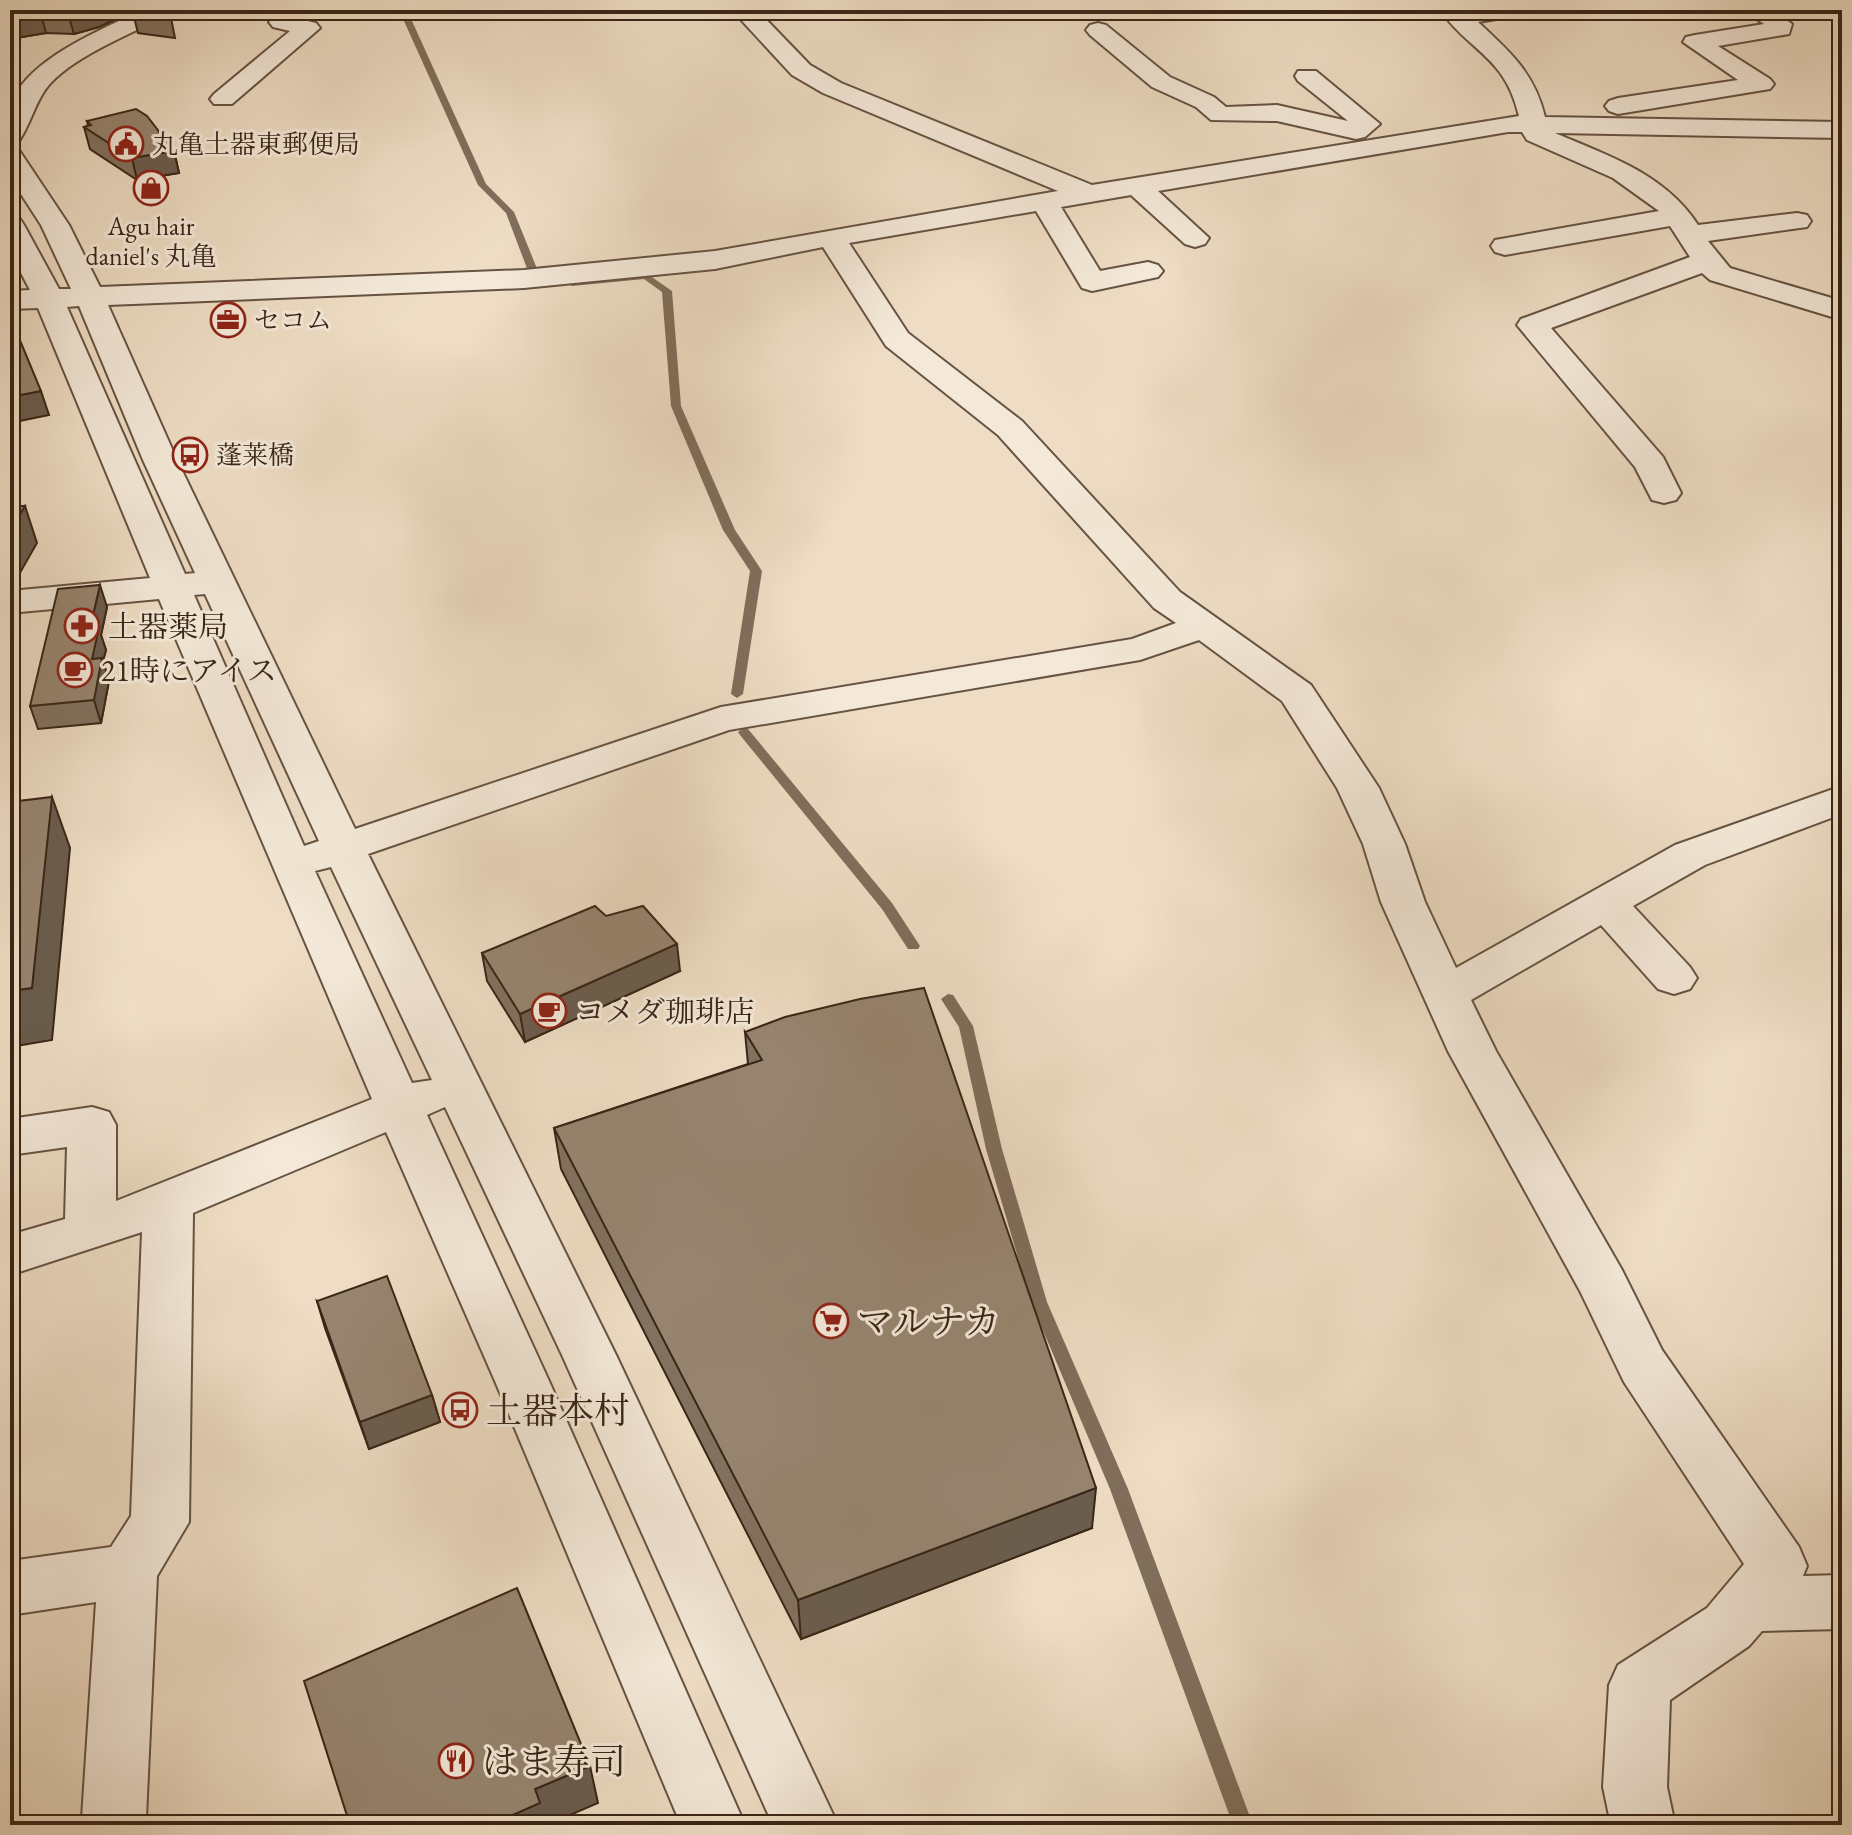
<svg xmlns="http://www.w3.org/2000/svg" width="1852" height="1835" viewBox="0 0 1852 1835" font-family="'EB Garamond','Noto Serif JP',serif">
  <rect width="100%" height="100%" fill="#eeddc4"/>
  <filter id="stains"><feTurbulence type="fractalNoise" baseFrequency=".0025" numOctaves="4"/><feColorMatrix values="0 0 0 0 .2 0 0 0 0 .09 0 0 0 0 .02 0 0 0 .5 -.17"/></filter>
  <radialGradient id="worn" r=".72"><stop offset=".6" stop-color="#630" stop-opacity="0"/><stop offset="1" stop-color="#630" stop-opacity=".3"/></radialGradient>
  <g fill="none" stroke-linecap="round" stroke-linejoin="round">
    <g fill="#806e5b" fill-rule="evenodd">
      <path d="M399 10H407L486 184 514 212 538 271 536 273 528 271 506 213 478 185Z"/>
      <path d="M646 273 672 291 681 406 735 530 762 571 743 694 737 698 731 694 750 571 723 530 671 406 662 292 644 279 572 286 567 283 572 280Z"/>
      <path d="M744 728 748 729 892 903 920 946 918 949H908L882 909 740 735 738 732Z"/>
      <path d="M948 994 953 995 973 1026 1002 1149 1047 1302 1128 1489 1253 1825H1233L1110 1489 1031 1302 986 1149 959 1027 941 999Z"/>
    </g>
    <g stroke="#665342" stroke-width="4">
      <g id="minor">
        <path d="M142 10H172L168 15C133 33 68 58 45 90 34 106 30 125 19 141L10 143C10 131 7 116 11 105 25 60 103 29 142 10Z"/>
        <path d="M281 10H307L299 19 316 23 320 28 232 104H214L210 99 214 94 290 31 273 27 269 22Z"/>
        <path d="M732 10H757L810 65 841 83 1092 185 1519 116C1505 56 1471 53 1440 10H1525L1521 15 1478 22C1510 52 1534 72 1545 117L1842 122V138L1555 133C1609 156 1665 174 1698 225L1797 213 1807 215 1811 221 1807 227 1708 241 1730 268 1842 301V320L1710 280 1702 273 1551 328 1663 457 1681 493 1676 500 1664 503 1652 500 1635 467 1517 325 1521 319 1690 257 1670 226 1505 255 1495 252 1491 246 1495 240 1659 211 1613 178 1527 140 1522 132H1508L1158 191 1209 238 1205 244 1195 247 1185 244 1131 195 1061 207 1100 271 1148 262 1158 265 1163 271 1158 277 1092 291 1082 288 1036 211 849 243 908 333 1022 421 1180 592 1311 685 1379 788 1405 844 1425 902 1456 968 1675 845 1842 786V814L1705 865 1633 906 1690 967 1697 978 1690 989 1674 994 1658 989 1601 925 1471 1000 1496 1051 1622 1270 1662 1350 1799 1547 1807 1566 1803 1576 1842 1575V1629L1762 1631 1749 1646 1670 1700 1667 1787 1675 1825H1611L1603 1787 1609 1685 1618 1665 1707 1608 1744 1564 1624 1382 1580 1291 1448 1051 1381 902 1363 844 1337 788 1282 701 1199 640 1140 660 729 730 368 854 616 1355 838 1825H773L562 1355 445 1107 427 1115 549 1381 745 1825H681L495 1381 386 1132 193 1213 189 1522 157 1576 146 1818 143 1825H85L82 1818 96 1602 10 1615V1561L111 1547 131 1516 142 1232 10 1275V1235L65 1219 67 1147 10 1155V1119L92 1107 109 1112 116 1125V1201L372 1099 159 599 10 613V591L150 578 38 308 10 309V291L30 290 10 252V217L20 219 24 225 59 289H71L41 225 10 177V148L19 150 69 225 100 287 524 270 715 251 1058 191 823 93 792 75ZM823 247 886 346 998 435 1154 608 1176 623 1132 639 721 707 355 829 177 460 108 305 524 288 715 269ZM79 306 143 460 195 573 185 574 67 307ZM205 594 318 839 319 841 304 846 194 595ZM331 867 432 1080 412 1083 315 871Z"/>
        <path d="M1744 10H1773L1792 24 1789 34 1718 46 1770 79 1774 84 1770 89 1618 114 1609 111 1605 106 1609 101 1618 98 1738 80 1683 42 1686 37 1695 35 1764 24Z"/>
        <path d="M1098 23 1106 25 1170 77 1214 97 1226 107 1277 105 1348 121 1298 81 1295 76 1298 71H1316L1380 124 1365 137 1356 139 1277 121 1211 120 1196 107 1152 87 1090 35 1086 30 1090 25Z"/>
      </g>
    </g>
    <use href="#minor" fill="#f4e9d9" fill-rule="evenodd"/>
  </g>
  <g fill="#827260" stroke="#392516" stroke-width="2">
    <path d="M10 10H135L99 27 74 34 46 33 10 39Z"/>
    <path d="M133 13 171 18 175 38 138 33Z"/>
    <path d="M87 121 174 151 179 173 137 180 90 149 84 127 88 126Z"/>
    <path d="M107 607 101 635 106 650 103 661 109 681 101 723 38 729 30 706Z"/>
    <path d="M606 916 680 971 525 1042 487 981 482 953Z"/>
    <path d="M745 1032 1092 1528 801 1639 561 1169 554 1128 748 1064Z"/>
    <path d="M317 1301 432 1395 440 1422 369 1449 325 1328Z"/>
  </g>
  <g fill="#6a5d4e" stroke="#392516" stroke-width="2">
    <path d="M21 10H40L46 33 10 39V12Z"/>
    <path d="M67 10H135L99 27 74 34Z"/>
    <path d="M174 151 179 173 137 180 132 158Z"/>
    <path d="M41 391 49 415 10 423V397Z"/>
    <path d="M25 506 37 543 13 585 10 576V531Z"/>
    <path d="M100 585 107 607 101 635 106 650 103 661 109 681 101 723 94 700 90 628Z"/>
    <path d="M52 797 70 848 52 1040 10 1047V991Z"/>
    <path d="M677 944 680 971 525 1042 520 1014Z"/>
    <path d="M432 1395 440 1422 369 1449 360 1422Z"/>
    <path d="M1096 1488 1092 1528 801 1639 798 1600Z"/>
    <path d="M590 1766 598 1803 547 1825H490L535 1789Z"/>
  </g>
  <g fill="#978570" stroke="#392516" stroke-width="2">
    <path d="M138 10H166L171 18 133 13Z"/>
    <path d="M136 109 147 116 174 151 132 158 84 127 91 125 87 121Z"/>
    <path d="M10 321H12L41 391 10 397Z"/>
    <path d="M10 506H25L10 531Z"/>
    <path d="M100 585 90 628H99L92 659 102 658 94 700 30 706 58 589Z"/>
    <path d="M52 797 32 988 10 991V802Z"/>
    <path d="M595 906 606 916 643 906 677 944 520 1014 482 953Z"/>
    <path d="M924 988 1096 1488 798 1600 554 1128 762 1060 745 1032 785 1017 860 999Z"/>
    <path d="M387 1276 432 1395 360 1422 317 1301Z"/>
    <path d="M517 1588 590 1766 535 1789 540 1803 490 1825H472L471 1824 468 1825H350L304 1681Z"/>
  </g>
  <defs>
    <g id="civic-ring" transform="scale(1.8)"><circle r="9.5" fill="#f4e9d9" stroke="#8f2418" stroke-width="1.5"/><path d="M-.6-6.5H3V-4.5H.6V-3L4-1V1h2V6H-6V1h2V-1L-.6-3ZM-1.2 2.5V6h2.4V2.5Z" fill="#8f2418"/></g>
    <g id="shop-ring" transform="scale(1.8)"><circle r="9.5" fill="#f4e9d9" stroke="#8f2418" stroke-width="1.5"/><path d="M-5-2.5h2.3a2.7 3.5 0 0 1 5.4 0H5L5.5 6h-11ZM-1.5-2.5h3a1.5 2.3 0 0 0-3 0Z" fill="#8f2418"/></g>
    <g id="office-ring" transform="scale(1.8)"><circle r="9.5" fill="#f4e9d9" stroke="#8f2418" stroke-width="1.5"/><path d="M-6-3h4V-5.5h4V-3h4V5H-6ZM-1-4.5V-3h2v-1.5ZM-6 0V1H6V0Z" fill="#8f2418"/></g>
    <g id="bus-ring" transform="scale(1.8)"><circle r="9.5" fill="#f4e9d9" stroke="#8f2418" stroke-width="1.5"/><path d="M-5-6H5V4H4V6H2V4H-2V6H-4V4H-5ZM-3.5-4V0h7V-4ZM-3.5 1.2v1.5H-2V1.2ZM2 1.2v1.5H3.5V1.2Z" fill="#8f2418"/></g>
    <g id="pharmacy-ring" transform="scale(1.8)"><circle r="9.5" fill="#f4e9d9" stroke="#8f2418" stroke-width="1.5"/><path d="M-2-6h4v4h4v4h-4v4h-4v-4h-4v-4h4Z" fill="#8f2418"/></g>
    <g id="cafe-ring" transform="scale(1.8)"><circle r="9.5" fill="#f4e9d9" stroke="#8f2418" stroke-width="1.5"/><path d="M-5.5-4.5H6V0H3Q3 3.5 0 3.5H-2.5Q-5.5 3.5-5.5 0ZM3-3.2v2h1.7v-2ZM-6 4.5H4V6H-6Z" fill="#8f2418"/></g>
    <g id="supermarket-ring" transform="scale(1.8)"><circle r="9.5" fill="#f4e9d9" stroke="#8f2418" stroke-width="1.5"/><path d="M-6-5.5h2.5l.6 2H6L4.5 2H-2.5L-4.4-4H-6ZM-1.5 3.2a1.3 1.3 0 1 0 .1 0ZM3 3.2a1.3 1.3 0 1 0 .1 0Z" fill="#8f2418"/></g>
    <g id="restaurant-ring" transform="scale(1.8)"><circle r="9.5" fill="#f4e9d9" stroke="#8f2418" stroke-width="1.5"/><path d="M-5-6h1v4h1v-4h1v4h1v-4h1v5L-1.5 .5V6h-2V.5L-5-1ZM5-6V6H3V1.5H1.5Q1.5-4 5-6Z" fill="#8f2418"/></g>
  </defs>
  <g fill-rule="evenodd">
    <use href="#civic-ring" x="126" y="144"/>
    <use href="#shop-ring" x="151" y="188"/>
    <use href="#office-ring" x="228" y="320"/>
    <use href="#bus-ring" x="190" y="455"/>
    <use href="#pharmacy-ring" x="82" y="626"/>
    <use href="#cafe-ring" x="75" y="670"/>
    <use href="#cafe-ring" x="549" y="1011"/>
    <use href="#supermarket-ring" x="831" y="1321"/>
    <use href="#bus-ring" x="460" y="1410"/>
    <use href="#restaurant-ring" x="456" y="1761"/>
  </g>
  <g text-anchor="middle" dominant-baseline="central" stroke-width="6" stroke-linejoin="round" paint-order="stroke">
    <g font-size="26" fill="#392516" stroke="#f4e9d9" text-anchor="start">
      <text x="152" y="144">丸亀土器東郵便局</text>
      <text x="151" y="226" text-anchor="middle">Agu hair<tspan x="151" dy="30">daniel's 丸亀</tspan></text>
      <text x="254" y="320">セコム</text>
      <text x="216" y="455">蓬莱橋</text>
    </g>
    <g font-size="30" fill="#392516" stroke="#f4e9d9" text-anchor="start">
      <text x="108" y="626">土器薬局</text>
      <text x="101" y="670">21時にアイス</text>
      <text x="575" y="1011">コメダ珈琲店</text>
    </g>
    <g font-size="36" fill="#392516" stroke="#f4e9d9" text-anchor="start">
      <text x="857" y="1321">マルナカ</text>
      <text x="486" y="1410">土器本村</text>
      <text x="482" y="1761">はま寿司</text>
    </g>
  </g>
  <rect width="1852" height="1835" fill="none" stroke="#eeddc4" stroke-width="40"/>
  <rect x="12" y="12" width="1828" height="1811" fill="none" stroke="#392516" stroke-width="4"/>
  <rect x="20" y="20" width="1812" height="1795" fill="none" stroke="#392516" stroke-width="2"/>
  <rect width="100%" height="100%" filter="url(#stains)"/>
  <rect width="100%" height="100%" fill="url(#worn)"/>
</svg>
